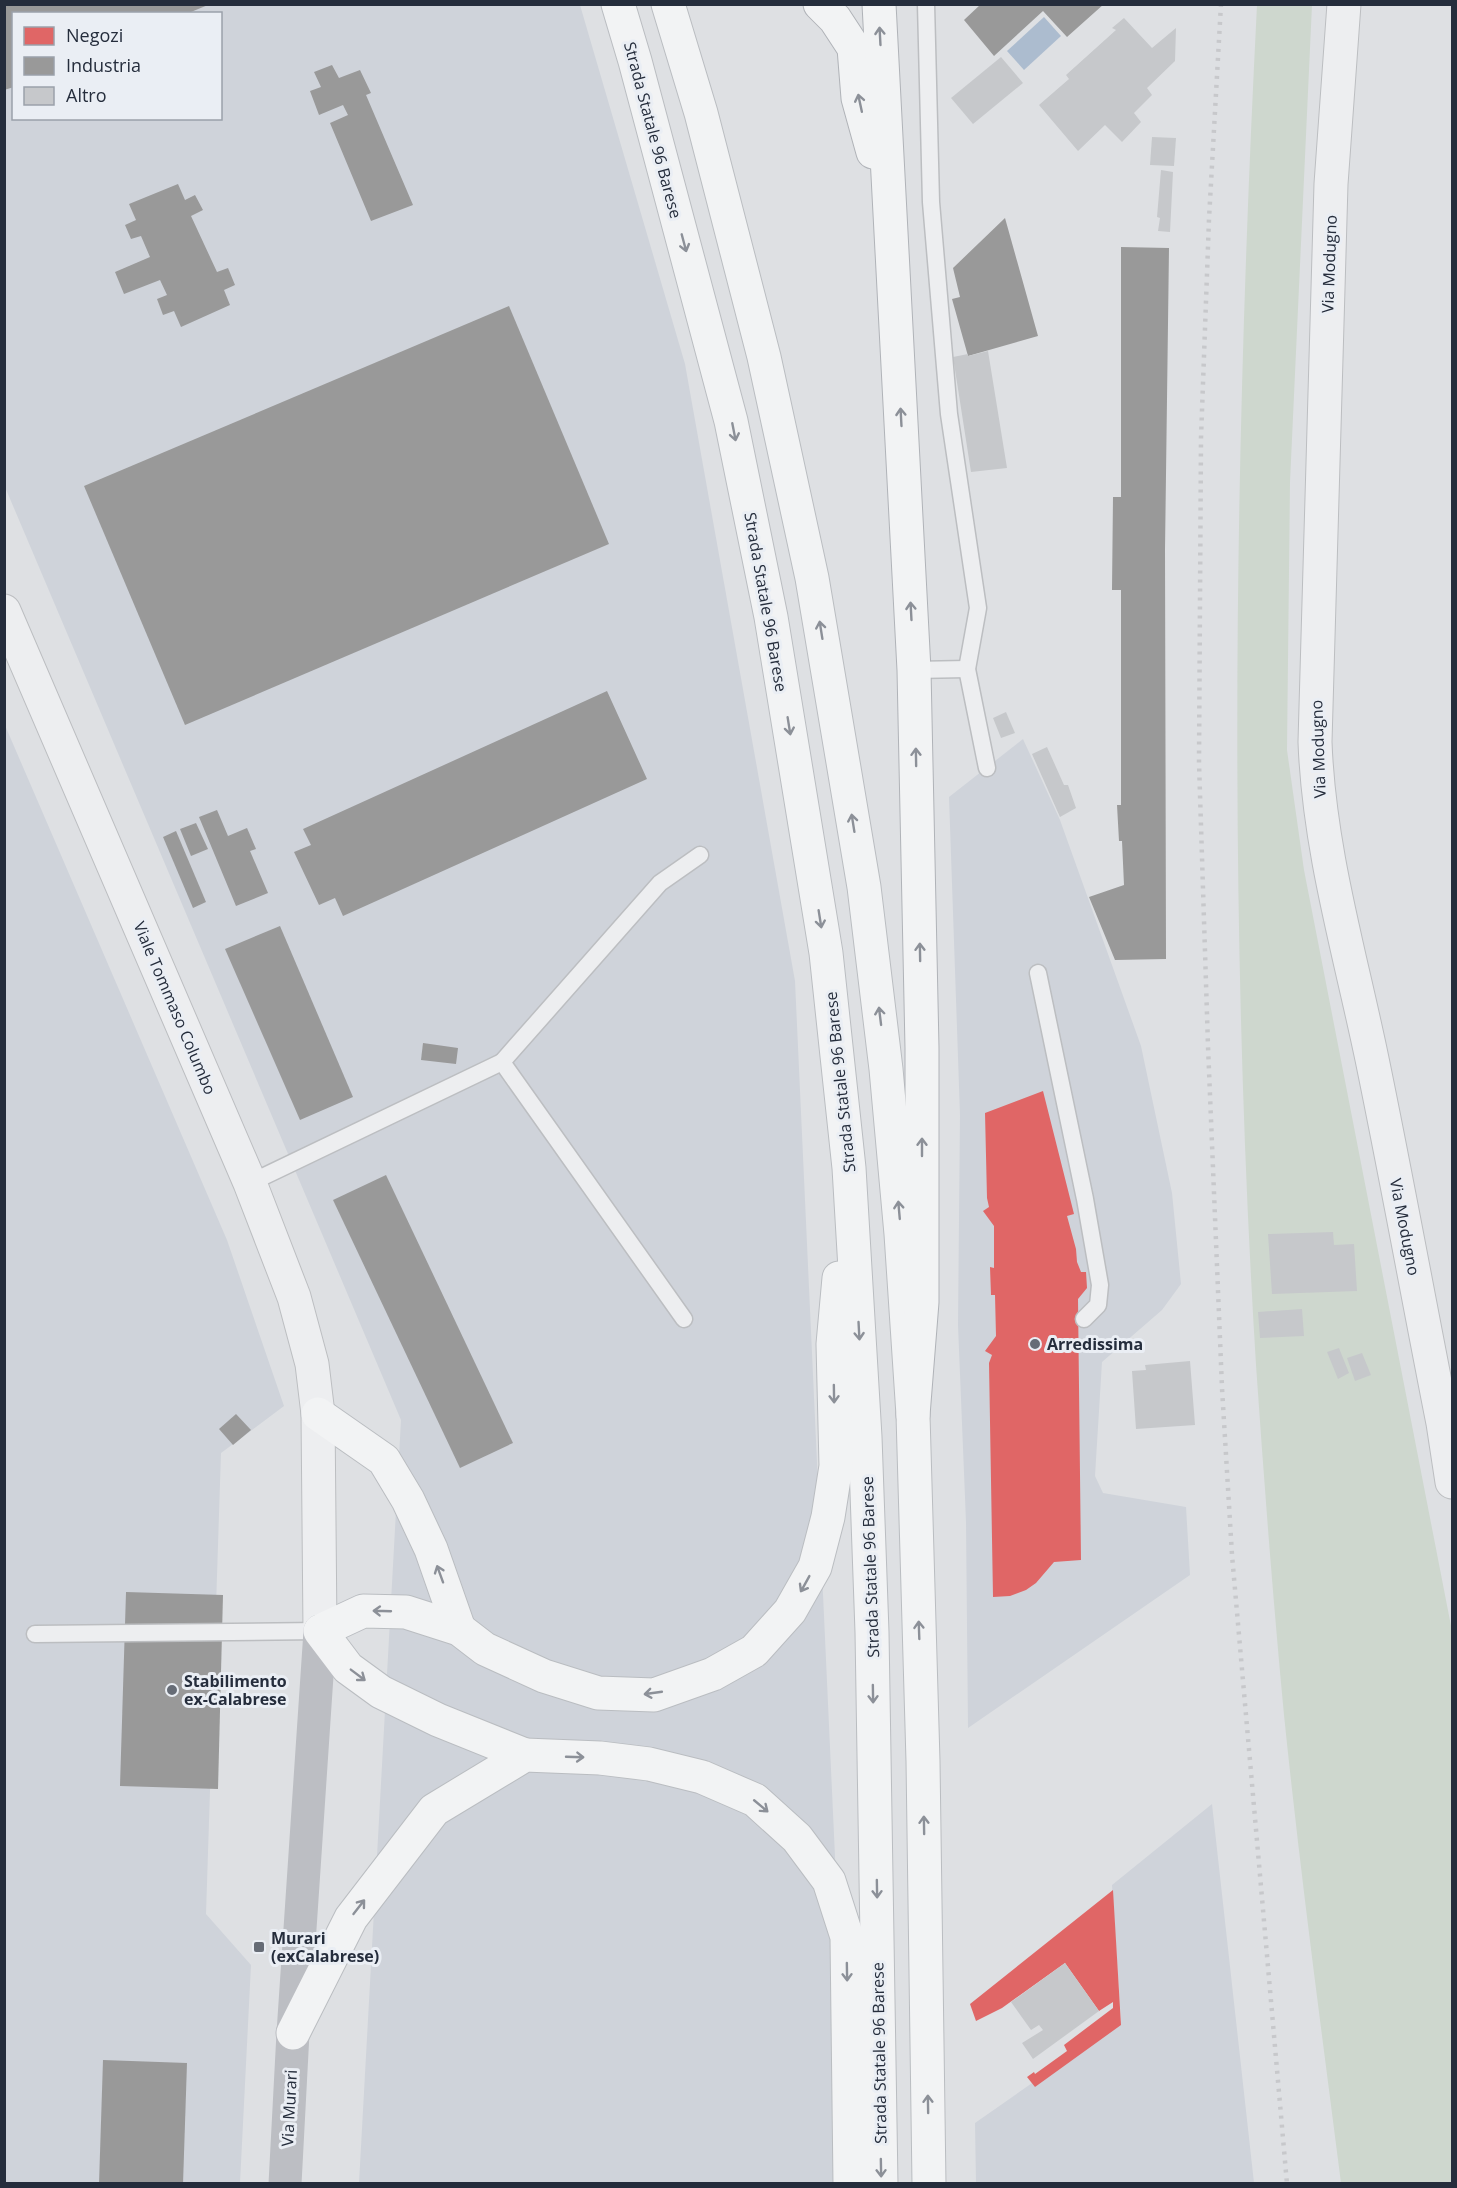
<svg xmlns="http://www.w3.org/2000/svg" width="1457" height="2188" viewBox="0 0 1457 2188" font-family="'Open Sans',sans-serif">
  <rect width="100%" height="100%" fill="#dee0e3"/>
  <g fill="#cfd3da" fill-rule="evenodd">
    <path d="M4 5H580L685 364 795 981 841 1988 844 2183H359L401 1420 5 487ZM14 14H220V118H14Z"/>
    <path d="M4 723 227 1240 284 1406 221 1453 206 1914 251 1965 240 2183H5Z"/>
    <path d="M1023 739 1060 820 1141 1046 1172 1193 1181 1284 1162 1310 1102 1362 1095 1476 1103 1493 1186 1507 1190 1575 968 1728 966 1522 958 1325 960 1115 949 797Z"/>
    <path d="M1212 1804 1254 2183H976L975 2123 1121 2021 1112 1885Z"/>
  </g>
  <path fill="#ced7ce" d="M1257 5H1312L1290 482 1287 750 1304 870 1452 1631V2183H1341C1321 2027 1300 1871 1284 1715 1273 1599 1264 1481 1256 1365 1228 912 1234 458 1257 5Z"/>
  <path fill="#acbccf" d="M1044 17 1061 36 1024 70 1007 51Z"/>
  <g fill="#e06666">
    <path d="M1043 1091 1074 1214 1067 1216 1076 1249 1077 1262 1081 1272H1086L1087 1288 1078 1299 1081 1560 1054 1562 1036 1583 1026 1590 1010 1596 993 1597 989 1363 992 1355 985 1351 996 1336 995 1295H991L990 1267 994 1268V1226L983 1211 989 1207 987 1198 985 1113Z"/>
    <path d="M1113 1890 1121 2025 1035 2087 1027 2077 1034 2072 1035 2074 1067 2051 1064 2045 1113 2008V2002L1099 2011 1065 1963 1002 2008 976 2021 970 2004Z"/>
  </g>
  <g fill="#999">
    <path d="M981 4H1104L1067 37 1043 11 994 56 964 20Z"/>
    <path d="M4 5H208L186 14H14V87L4 90Z"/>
    <path d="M332 65 339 78 360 70 371 93 366 95 413 205 371 221 330 123 348 115 343 105 319 115 310 91 321 87 314 72Z"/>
    <path d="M178 184 185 200 195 195 203 210 191 216 217 272 228 268 235 285 224 290 230 305 181 327 174 311 163 315 157 299 167 295 160 280 124 294 115 272 150 257 141 236 131 239 125 225 136 220 129 204Z"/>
    <path d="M1005 218 1038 336 968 356 952 299 960 297 953 268Z"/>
    <path d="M1121 247 1169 248 1165 550 1166 959 1115 960 1089 897 1124 885 1122 841H1119L1117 805H1121V590H1112L1113 497H1121Z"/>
    <path d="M509 306 609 544 185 725 84 486Z"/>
    <path d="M607 691 647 779 343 916 335 898 319 905 294 852 311 845 303 829Z"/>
    <path d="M217 810 228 836 247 828 256 849 250 851 268 893 236 906 199 817Z"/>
    <path d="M196 823 208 849 191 856 180 829Z"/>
    <path d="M176 831 206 902 193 908 163 837Z"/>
    <path d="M280 926 353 1097 300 1120 225 949Z"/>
    <path d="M423 1043 458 1048 456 1064 421 1060Z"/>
    <path d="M386 1175 513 1443 460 1468 333 1200Z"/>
    <path d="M236 1414 251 1430 233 1445 219 1429Z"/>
    <path d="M126 1592 223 1595 218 1789 120 1786Z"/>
    <path d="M103 2060 187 2063 183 2184H99Z"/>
  </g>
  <g fill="#c6c8cb">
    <path d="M1124 18 1152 48 1176 28 1175 61 1147 88 1152 95 1134 113 1141 122 1122 142 1105 125 1078 151 1039 105 1069 79 1066 75 1116 30 1112 28Z"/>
    <path d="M1001 57 1023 83 973 124 951 98Z"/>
    <path d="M1152 137 1176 138 1174 166 1150 165Z"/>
    <path d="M1161 170 1173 172 1170 232 1158 231 1160 218 1157 217Z"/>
    <path d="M988 351 1007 468 971 472 953 357 968 354V356Z"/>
    <path d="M1006 712 1015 733 1001 738 993 718Z"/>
    <path d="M1047 747 1064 785H1068L1076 808 1060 817 1032 754Z"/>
    <path d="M1333 1232 1334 1245 1354 1244 1357 1291 1272 1294 1268 1234Z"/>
    <path d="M1302 1309 1304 1336 1260 1338 1258 1312Z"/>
    <path d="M1339 1348 1349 1373 1338 1379 1327 1352Z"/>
    <path d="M1362 1353 1371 1375 1355 1381 1347 1358Z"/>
    <path d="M1190 1361 1195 1425 1136 1429 1132 1371 1146 1370 1145 1365Z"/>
    <path d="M1065 1963 1099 2011 1033 2059 1022 2043 1043 2030 1039 2025 1031 2030 1011 2002Z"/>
  </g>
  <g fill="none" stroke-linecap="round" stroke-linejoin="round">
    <g stroke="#bcbec1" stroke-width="19">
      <g id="lane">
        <path d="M926 4 931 202 949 414 978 608 967 669 987 768"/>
        <path d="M914 670 967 669"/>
        <path d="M1038 973 1085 1199 1100 1285 1098 1305 1084 1319"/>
        <path d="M250 1183 502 1062"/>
        <path d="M684 1319 502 1062 660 883 700 855"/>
        <path d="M35 1634 320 1631"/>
      </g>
    </g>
    <g stroke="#bcbec1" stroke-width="35">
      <g id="street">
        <path d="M1344 4 1331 184 1315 742C1319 850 1350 953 1372 1059 1397 1180 1419 1302 1443 1423L1452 1482"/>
        <path d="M4 611 250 1183 294 1297 312 1364 318 1414 320 1631"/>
      </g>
    </g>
    <g stroke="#babdc1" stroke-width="35">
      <g id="primary">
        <path d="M618 4 635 61 731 421 771 617 826 953 849 1168 865 1437 872 1632 881 2184"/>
        <path d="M668 4 701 113 764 357 812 578 864 887 886 1069 901 1234 913 1415 923 1761 929 2184"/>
        <path d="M318 1414 384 1460 408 1500 431 1549 459 1629"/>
        <path d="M525 1755 438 1720 381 1692 348 1668 320 1631 363 1611 406 1612 459 1629 485 1649 544 1676 598 1693 654 1695 713 1674 754 1651 790 1611 815 1567 828 1517 836 1466 833 1344 839 1278"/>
        <path d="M293 2033 351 1918 434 1810 525 1755 600 1758 649 1764 702 1777 755 1800 797 1838 829 1881 847 1937 850 2184"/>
      </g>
    </g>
    <g stroke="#b0b3b8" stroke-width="35">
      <g id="highway">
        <path d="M820 4 835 19 854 48 858 98 873 152"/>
        <path d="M879 4 914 670 922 1048V1302L913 1415"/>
      </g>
    </g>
    <use href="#lane" stroke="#edeef0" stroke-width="16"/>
    <use href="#street" stroke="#edeef0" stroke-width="33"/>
    <path stroke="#bcbec3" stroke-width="33" d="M285 2184 293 2033 320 1631"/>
    <use href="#primary" stroke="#f2f3f4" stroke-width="33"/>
    <use href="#highway" stroke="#f2f3f4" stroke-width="33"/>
    <path stroke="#c7c8cb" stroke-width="4.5" stroke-dasharray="3 6" stroke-linecap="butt" d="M1221 4 1209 219 1201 438 1199 763 1208 1046 1222 1388 1232 1555 1287 2184"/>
  </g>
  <defs><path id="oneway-shaft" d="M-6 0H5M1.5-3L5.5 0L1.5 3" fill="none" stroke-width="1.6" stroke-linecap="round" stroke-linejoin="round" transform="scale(1.5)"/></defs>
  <g stroke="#8c9098">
    <use href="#oneway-shaft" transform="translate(880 36) rotate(-93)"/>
    <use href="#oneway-shaft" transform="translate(860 103) rotate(-102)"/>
    <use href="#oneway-shaft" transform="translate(684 243) rotate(75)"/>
    <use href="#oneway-shaft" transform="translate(901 417) rotate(-93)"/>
    <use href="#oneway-shaft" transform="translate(734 432) rotate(79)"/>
    <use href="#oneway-shaft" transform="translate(911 611) rotate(-93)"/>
    <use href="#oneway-shaft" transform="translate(821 630) rotate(-99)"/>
    <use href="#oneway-shaft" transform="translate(789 726) rotate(81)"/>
    <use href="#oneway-shaft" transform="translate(916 757) rotate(-91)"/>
    <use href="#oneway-shaft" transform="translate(853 823) rotate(-99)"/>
    <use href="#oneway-shaft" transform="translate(820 919) rotate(81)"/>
    <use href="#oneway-shaft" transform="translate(920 952) rotate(-91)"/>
    <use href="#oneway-shaft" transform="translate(880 1016) rotate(-97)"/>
    <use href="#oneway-shaft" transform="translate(922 1147) rotate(-90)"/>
    <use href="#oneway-shaft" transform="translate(899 1210) rotate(-95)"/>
    <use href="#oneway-shaft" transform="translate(859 1331) rotate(87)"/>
    <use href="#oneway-shaft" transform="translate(834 1394) rotate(89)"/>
    <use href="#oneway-shaft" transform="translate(440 1574) rotate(-110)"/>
    <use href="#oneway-shaft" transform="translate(805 1584) rotate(119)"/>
    <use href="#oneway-shaft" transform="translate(382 1611) rotate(-178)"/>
    <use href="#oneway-shaft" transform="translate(919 1630) rotate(-92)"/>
    <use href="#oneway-shaft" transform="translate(358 1675) rotate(37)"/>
    <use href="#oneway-shaft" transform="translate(653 1693) rotate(172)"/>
    <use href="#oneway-shaft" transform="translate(873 1694) rotate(89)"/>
    <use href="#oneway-shaft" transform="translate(575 1757) rotate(2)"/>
    <use href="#oneway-shaft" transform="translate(761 1806) rotate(40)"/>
    <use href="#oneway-shaft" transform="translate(924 1825) rotate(-91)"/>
    <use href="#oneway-shaft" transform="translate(877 1889) rotate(89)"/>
    <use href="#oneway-shaft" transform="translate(359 1907) rotate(-52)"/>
    <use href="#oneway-shaft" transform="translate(847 1972) rotate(89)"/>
    <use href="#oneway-shaft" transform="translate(928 2104) rotate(-91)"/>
    <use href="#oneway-shaft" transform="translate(881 2168) rotate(89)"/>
  </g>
  <g fill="#666c76" stroke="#eaeef4" stroke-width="2">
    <circle cx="1035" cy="1344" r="6"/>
    <circle cx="172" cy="1690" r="6"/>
    <rect x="253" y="1941" width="12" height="12" rx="3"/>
  </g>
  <g text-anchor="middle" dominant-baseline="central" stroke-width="6" stroke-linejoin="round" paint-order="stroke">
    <g font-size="16" fill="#252d3c" stroke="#eaeef4">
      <text transform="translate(653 130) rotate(75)">Strada Statale 96 Barese</text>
      <text transform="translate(1329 264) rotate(-88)">Via Modugno</text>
      <text transform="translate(766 602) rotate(80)">Strada Statale 96 Barese</text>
      <text transform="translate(1318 749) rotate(-92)">Via Modugno</text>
      <text transform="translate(175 1008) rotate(67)">Viale Tommaso Columbo</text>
      <text transform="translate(840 1082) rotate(-96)">Strada Statale 96 Barese</text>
      <text transform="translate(1405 1227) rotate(79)">Via Modugno</text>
      <text transform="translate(870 1567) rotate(-92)">Strada Statale 96 Barese</text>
      <text transform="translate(879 2053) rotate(-91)">Strada Statale 96 Barese</text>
      <text transform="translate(289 2108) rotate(-87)">Via Murari</text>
    </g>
    <g font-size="16" font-weight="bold" fill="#252d3c" stroke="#eaeef4" text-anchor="start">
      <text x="1047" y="1344">Arredissima</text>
      <text x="184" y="1681">Stabilimento<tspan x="184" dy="18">ex-Calabrese</tspan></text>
      <text x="271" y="1938">Murari<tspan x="271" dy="18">(exCalabrese)</tspan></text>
    </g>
  </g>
  <rect width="1457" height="2188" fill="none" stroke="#252d3c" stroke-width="12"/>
  <rect x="12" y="12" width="210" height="108" fill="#eaeef4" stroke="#9ba1aa" stroke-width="1.5"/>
  <rect x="24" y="27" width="30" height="18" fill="#e06666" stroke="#9ba1aa" stroke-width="1.5"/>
  <text x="66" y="42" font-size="18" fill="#252d3c">Negozi</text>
  <rect x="24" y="57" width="30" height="18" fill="#999999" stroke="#9ba1aa" stroke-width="1.5"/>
  <text x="66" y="72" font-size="18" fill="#252d3c">Industria</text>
  <rect x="24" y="87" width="30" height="18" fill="#c6c8cb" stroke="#9ba1aa" stroke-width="1.5"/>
  <text x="66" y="102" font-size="18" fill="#252d3c">Altro</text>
</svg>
